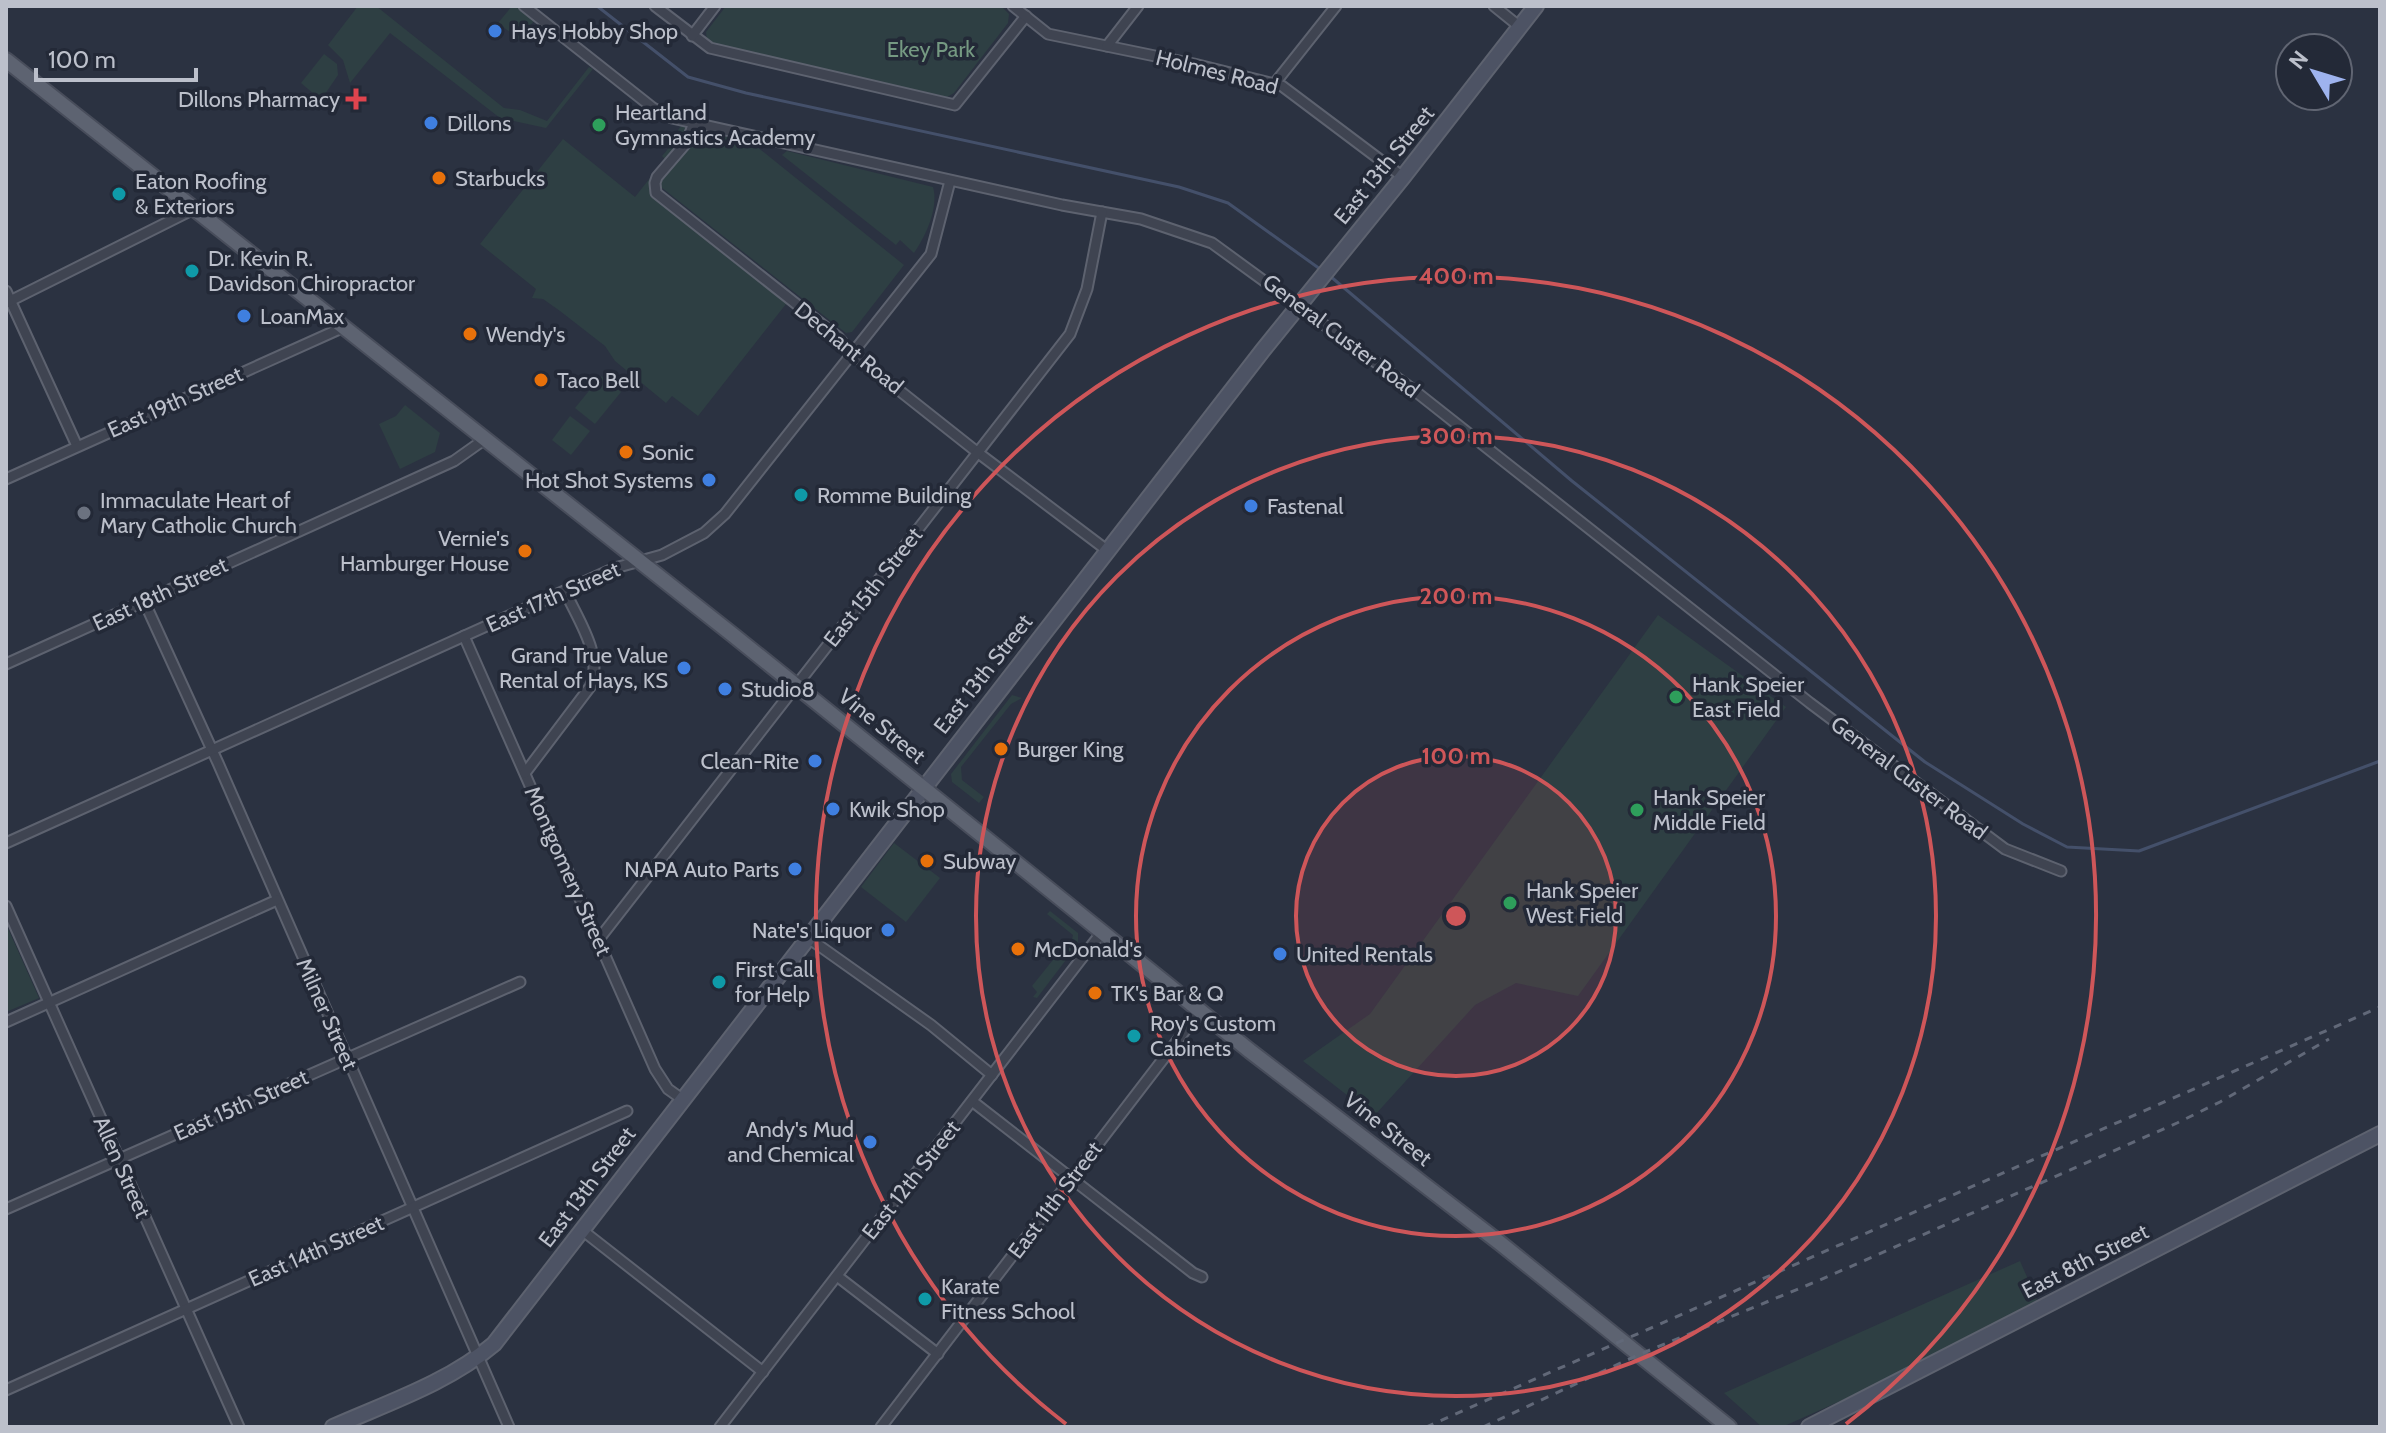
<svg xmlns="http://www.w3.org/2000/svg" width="2386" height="1433" viewBox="0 0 2386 1433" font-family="Cabin,sans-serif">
  <rect width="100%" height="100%" fill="#2b3241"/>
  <g fill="#2e3f43">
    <path d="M358 6H376L504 108 520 110 547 121 589 67 593 69 546 128 500 118 390 33 350 83 343 60 328 45Z"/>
    <path d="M512 6H518L535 20 519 39 498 23Z"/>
    <path d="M726 6H1001L1009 14 1008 23 954 93 947 97 713 44 707 41 706 32Z"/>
    <path d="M324 54 337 64 338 75 321 100 301 83Z"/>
    <path d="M685 122 693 125 657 177 655 189 790 299 698 416 672 396 666 403 615 361 605 346 560 311 543 299 532 298 536 289 480 244 563 139 635 197 665 159 662 156C672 147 674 131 685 122Z"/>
    <path d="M703 132 751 142 904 265 852 332 846 333 661 187 660 182Z"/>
    <path d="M787 151 933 187C939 207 926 236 914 253L900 240 896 245 782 155Z"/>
    <path d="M601 376 621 392 595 424 575 408Z"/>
    <path d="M405 405 440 433 435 452 400 469 379 424 396 416Z"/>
    <path d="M570 416 590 431 571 455 552 440Z"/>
    <path d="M1658 615 1786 707 1578 996 1516 983 1475 1005 1374 1116 1303 1061 1370 1014Z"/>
    <path d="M1012 695 1022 698 1011 704 961 767 962 780 984 797 979 803 952 782 951 774Z"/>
    <path d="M894 843 940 878 906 922 861 887Z"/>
    <path d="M1050 911 1078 933V944L1037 998 1033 997 1037 992 1032 986 1065 945 1071 944 1073 935 1047 914Z"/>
    <path d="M6 924 39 998 6 1012Z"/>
    <path d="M2020 1261 2042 1311 1782 1427H1762L1724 1393Z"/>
  </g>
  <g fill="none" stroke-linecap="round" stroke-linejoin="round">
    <g stroke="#44506a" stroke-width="3">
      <path d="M597 6 688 77 746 93 1179 187 1228 203 1320 269"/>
      <path d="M1330 276 1572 481 1925 762 2023 824 2067 847 2139 851 2380 761"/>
    </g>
    <g stroke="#5d626f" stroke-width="13">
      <g id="street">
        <path d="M524 6 653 108 672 118 1062 205 1141 219 1212 243 1415 391 1810 703 2005 849 2061 871"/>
        <path d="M655 6 710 48 955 105 1026 16"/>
        <path d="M1013 6 1048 34 1194 64 1282 86 1403 177"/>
        <path d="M1494 6 1520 27"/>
        <path d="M692 36 715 6"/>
        <path d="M1107 46 1138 6"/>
        <path d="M1275 83 1336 6"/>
        <path d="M693 125 687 142 657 177 655 183 656 193 838 337 852 353 977 452 1108 551"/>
        <path d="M6 291 77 446"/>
        <path d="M6 303 196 208"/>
        <path d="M6 479 344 327"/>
        <path d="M144 601 218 763 509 1427"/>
        <path d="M464 636 655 1069 668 1089 682 1099"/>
        <path d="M6 664 454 461 485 439"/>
        <path d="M525 773 590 687C604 656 578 620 565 591"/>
        <path d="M6 843 615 568 662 555 704 533 725 514 931 254 950 181"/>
        <path d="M6 906 239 1427"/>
        <path d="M807 937 931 1025 992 1075"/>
        <path d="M599 939 1070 334 1087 289 1102 212"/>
        <path d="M6 1022 277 900"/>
        <path d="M972 1101 1193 1273 1202 1277"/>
        <path d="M6 1209 520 982"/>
        <path d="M582 1230 763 1372"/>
        <path d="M837 1276 938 1354"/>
        <path d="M6 1390 627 1111"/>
        <path d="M720 1427 1102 932"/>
        <path d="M881 1427 1200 1011"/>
      </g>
    </g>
    <g stroke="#5d626f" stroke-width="18">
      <g id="secondary">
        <path d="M333 1427C387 1403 448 1383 494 1344L1263 350 1403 177 1536 6"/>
        <path d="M1809 1427 2380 1134"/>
      </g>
    </g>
    <g stroke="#484d5b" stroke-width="18">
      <path id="primary" d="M6 60 733 635 1250 1051 1500 1243 1729 1427"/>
    </g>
    <use href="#street" stroke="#3f4451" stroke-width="9"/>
    <use href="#secondary" stroke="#4d5364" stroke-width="14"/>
    <use href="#primary" stroke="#5d6371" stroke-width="14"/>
    <g stroke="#616878" stroke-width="3" stroke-dasharray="8 8" stroke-linecap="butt">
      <path d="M1426 1427 2380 1007"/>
      <path d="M1483 1427 1638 1355 1820 1280 2177 1123 2220 1102 2329 1039"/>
    </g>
  </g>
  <circle cx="1456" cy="916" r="160" fill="#ce5659" fill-opacity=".12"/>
  <g fill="none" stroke="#ce5659" stroke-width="4">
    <circle cx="1456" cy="916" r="160"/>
    <circle cx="1456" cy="916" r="320"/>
    <circle cx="1456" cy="916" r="480"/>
    <path d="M1066 1424A640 640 0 1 1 1846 1424"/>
  </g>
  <g fill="#3f7fe0" stroke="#232937" stroke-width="3">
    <circle cx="495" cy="31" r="8"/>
    <circle cx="431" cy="123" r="8"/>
    <circle cx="244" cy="316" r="8"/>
    <circle cx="709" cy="480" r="8"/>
    <circle cx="1251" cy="506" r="8"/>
    <circle cx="684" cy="668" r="8"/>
    <circle cx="725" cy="689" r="8"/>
    <circle cx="815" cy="761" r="8"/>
    <circle cx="833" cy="809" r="8"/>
    <circle cx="795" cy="869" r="8"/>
    <circle cx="888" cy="930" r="8"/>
    <circle cx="1280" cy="954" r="8"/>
    <circle cx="870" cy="1142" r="8"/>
  </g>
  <path fill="#e0444e" stroke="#232937" stroke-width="3" d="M352 87h8v8h8v8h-8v8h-8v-8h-8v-8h8z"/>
  <g fill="#2e9e5b" stroke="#232937" stroke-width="3">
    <circle cx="599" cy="125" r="8"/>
    <circle cx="1676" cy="697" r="8"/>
    <circle cx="1637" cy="810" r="8"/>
    <circle cx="1510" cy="903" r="8"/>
  </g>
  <g fill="#e8710a" stroke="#232937" stroke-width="3">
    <circle cx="439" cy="178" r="8"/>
    <circle cx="470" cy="334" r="8"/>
    <circle cx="541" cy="380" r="8"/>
    <circle cx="626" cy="452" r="8"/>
    <circle cx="525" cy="551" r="8"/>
    <circle cx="1001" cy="749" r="8"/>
    <circle cx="927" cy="861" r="8"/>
    <circle cx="1018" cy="949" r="8"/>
    <circle cx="1095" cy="993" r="8"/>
  </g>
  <g fill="#0f9aa8" stroke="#232937" stroke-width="3">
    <circle cx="119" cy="194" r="8"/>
    <circle cx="192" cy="271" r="8"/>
    <circle cx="801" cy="495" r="8"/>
    <circle cx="719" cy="982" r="8"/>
    <circle cx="1134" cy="1036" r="8"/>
    <circle cx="925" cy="1299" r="8"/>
  </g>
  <circle fill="#6b7280" stroke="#232937" stroke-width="3" cx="84" cy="513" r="8"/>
  <g text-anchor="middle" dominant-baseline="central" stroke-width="7" stroke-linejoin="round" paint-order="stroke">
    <g font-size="22" fill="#bcc0cb" stroke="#232937" text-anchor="start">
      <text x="511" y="31">Hays Hobby Shop</text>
      <text x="340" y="99" text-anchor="end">Dillons Pharmacy</text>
      <text x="615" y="112">Heartland<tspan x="615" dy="25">Gymnastics Academy</tspan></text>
      <text x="447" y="123">Dillons</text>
      <text x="455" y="178">Starbucks</text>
      <text x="135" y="181">Eaton Roofing<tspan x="135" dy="25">&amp; Exteriors</tspan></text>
      <text x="208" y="258">Dr. Kevin R.<tspan x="208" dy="25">Davidson Chiropractor</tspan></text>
      <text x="260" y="316">LoanMax</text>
      <text x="486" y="334">Wendy's</text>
      <text x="557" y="380">Taco Bell</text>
      <text x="642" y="452">Sonic</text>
      <text x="693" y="480" text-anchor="end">Hot Shot Systems</text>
      <text x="817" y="495">Romme Building</text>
      <text x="100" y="500">Immaculate Heart of<tspan x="100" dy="25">Mary Catholic Church</tspan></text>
      <text x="1267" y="506">Fastenal</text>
      <text x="509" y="538" text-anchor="end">Vernie's<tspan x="509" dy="25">Hamburger House</tspan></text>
      <text x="668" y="655" text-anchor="end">Grand True Value<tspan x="668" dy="25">Rental of Hays, KS</tspan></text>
      <text x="1692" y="684">Hank Speier<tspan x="1692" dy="25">East Field</tspan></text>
      <text x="741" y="689">Studio8</text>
      <text x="1017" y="749">Burger King</text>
      <text x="799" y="761" text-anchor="end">Clean-Rite</text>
      <text x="1653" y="797">Hank Speier<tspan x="1653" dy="25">Middle Field</tspan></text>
      <text x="849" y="809">Kwik Shop</text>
      <text x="943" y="861">Subway</text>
      <text x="779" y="869" text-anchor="end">NAPA Auto Parts</text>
      <text x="1526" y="890">Hank Speier<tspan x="1526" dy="25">West Field</tspan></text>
      <text x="872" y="930" text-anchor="end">Nate's Liquor</text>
      <text x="1034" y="949">McDonald's</text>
      <text x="1296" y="954">United Rentals</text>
      <text x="735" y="969">First Call<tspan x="735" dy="25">for Help</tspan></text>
      <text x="1111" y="993">TK's Bar &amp; Q</text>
      <text x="1150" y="1023">Roy's Custom<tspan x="1150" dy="25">Cabinets</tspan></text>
      <text x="854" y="1129" text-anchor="end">Andy's Mud<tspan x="854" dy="25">and Chemical</tspan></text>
      <text x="941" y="1286">Karate<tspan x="941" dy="25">Fitness School</tspan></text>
    </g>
    <g font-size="22" fill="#759982" stroke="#232937">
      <text x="931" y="49">Ekey Park</text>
    </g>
    <g font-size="22" fill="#bcc0cb" stroke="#232937">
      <text transform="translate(1217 72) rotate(14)">Holmes Road</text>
      <text transform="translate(1384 165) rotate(-51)">East 13th Street</text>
      <text transform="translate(1341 336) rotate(37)">General Custer Road</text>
      <text transform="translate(849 348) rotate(39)">Dechant Road</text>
      <text transform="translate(175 402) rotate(-24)">East 19th Street</text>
      <text transform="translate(873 587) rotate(-52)">East 15th Street</text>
      <text transform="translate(160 594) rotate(-25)">East 18th Street</text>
      <text transform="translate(553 597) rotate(-24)">East 17th Street</text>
      <text transform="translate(983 674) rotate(-52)">East 13th Street</text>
      <text transform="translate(882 726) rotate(39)">Vine Street</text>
      <text transform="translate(1909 778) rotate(37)">General Custer Road</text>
      <text transform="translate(568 871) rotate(66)">Montgomery Street</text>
      <text transform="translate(327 1014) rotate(66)">Milner Street</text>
      <text transform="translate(241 1105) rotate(-24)">East 15th Street</text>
      <text transform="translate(1388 1129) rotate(38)">Vine Street</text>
      <text transform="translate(122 1167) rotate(66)">Allen Street</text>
      <text transform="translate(911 1180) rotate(-52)">East 12th Street</text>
      <text transform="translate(587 1187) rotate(-53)">East 13th Street</text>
      <text transform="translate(1055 1200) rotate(-53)">East 11th Street</text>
      <text transform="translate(316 1251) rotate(-24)">East 14th Street</text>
      <text transform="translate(2085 1261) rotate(-27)">East 8th Street</text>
    </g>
  </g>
  <circle cx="1456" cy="916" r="12" fill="#ce5659" stroke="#232937" stroke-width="4"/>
  <g font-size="24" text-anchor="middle" font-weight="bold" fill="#ce5659" stroke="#232937" stroke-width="7" stroke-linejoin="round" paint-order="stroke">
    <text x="1456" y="284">400 m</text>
    <text x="1456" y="444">300 m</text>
    <text x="1456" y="604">200 m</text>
    <text x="1456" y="764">100 m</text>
  </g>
  <rect width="2386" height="1433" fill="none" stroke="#bcc0cb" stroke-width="16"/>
  <g transform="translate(2314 72) rotate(308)"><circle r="38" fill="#232937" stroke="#606572" stroke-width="2"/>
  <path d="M0-6L14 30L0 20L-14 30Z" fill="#9eb3ee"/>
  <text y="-12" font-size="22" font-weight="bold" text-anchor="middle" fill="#bcc0cb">N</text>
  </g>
  <path d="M36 68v12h160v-12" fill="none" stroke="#bcc0cb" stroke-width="4"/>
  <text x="48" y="68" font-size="24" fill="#bcc0cb" stroke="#232937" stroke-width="6" paint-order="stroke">100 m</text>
</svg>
